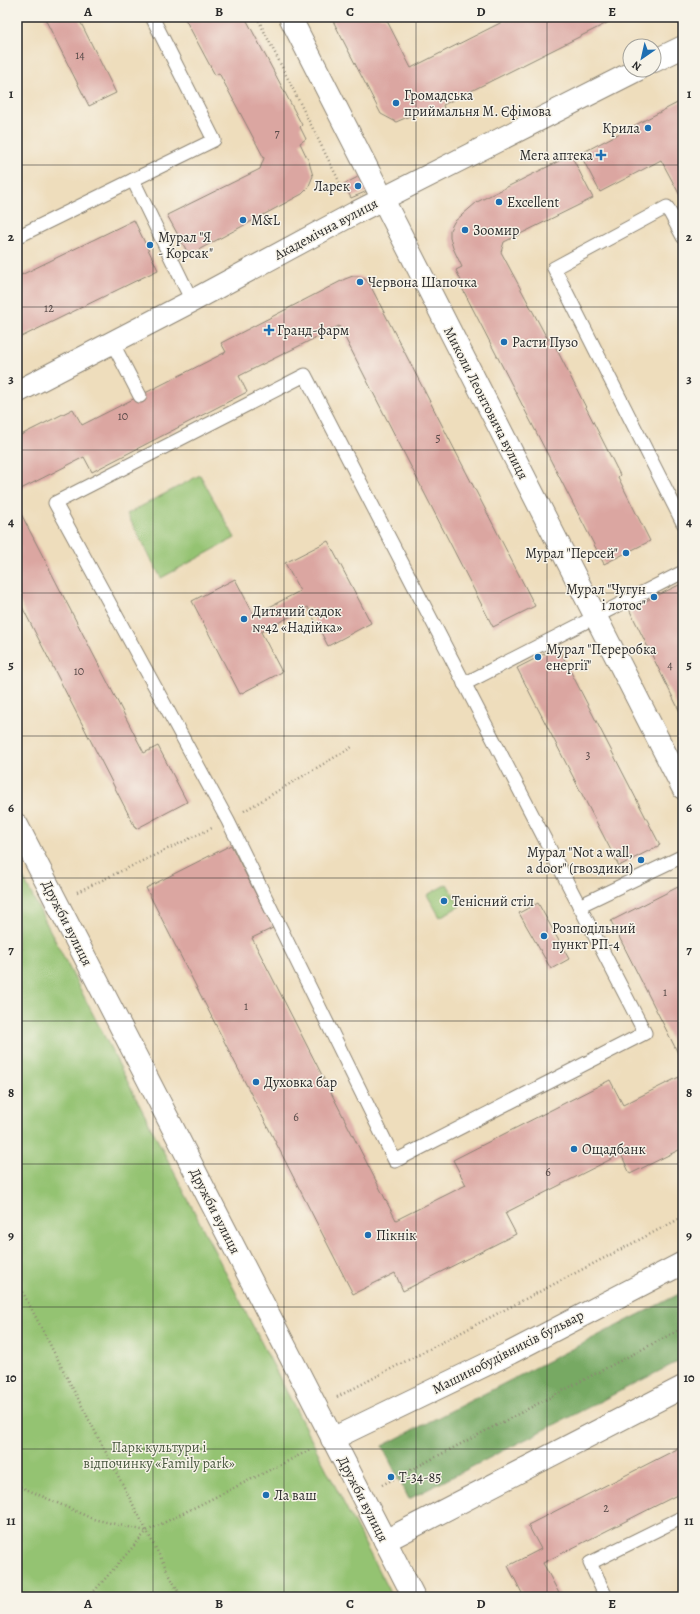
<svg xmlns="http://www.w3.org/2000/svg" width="700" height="1614" viewBox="0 0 700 1614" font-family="Alegreya,serif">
  <rect width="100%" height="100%" fill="#f7f3e8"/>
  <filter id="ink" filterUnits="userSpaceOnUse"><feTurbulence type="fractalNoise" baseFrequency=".025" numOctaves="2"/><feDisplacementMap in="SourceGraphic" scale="8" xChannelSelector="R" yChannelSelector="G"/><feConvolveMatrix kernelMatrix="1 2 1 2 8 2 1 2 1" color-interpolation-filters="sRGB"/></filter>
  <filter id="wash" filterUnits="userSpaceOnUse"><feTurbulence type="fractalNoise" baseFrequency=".012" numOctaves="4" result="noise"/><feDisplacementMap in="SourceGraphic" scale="16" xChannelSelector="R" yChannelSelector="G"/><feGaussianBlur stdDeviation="0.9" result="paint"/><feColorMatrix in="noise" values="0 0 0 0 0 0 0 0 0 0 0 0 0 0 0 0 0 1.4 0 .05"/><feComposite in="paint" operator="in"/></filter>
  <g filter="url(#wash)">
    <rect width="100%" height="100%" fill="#eeddbc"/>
    <g fill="#94c372" stroke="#60774e">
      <path d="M200 475 235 538 161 578 127 514Z"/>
      <path d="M17 866 392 1597H17Z"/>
      <path d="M447 884 460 906 440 917 427 895Z"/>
    </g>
    <path fill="#77a964" stroke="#516a48" d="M683 1292V1359L409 1499 382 1446Z"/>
    <g id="blocks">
      <g fill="#dba6a1">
        <path d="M44 17H78L116 93 89 106Z"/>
        <path d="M184 17H245L302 125 300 127 306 139 300 143 309 162 313 176 308 188 302 194 189 255 167 215 260 169 264 158 219 73 215 75Z"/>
        <path d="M331 17H385L411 68 512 17H619L443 105 444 108 435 113 431 107 396 122 381 114Z"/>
        <path d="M683 100V201L661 160 600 192 580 154Z"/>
        <path d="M571 155 593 198 504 242 501 252 548 340 551 338 620 475 618 477 650 541 604 564 460 284 462 283 456 270 462 267 453 248 450 238V230L454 222 477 202Z"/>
        <path d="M364 174 372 189 351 198 344 184Z"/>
        <path d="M134 220 158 270 17 339V277Z"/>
        <path d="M353 276H359L365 279 370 285 535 606 493 627 339 326 239 376 247 392 92 472 84 457 17 491V437L73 409 82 425 226 352 221 343 345 279Z"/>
        <path d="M17 506 144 753 158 746 187 802 136 829 17 597Z"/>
        <path d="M328 541 371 623 328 646 308 607 261 632 282 672 240 694 192 601 235 579 254 615 300 591 285 563Z"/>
        <path d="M679 585 683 593V718L629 609Z"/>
        <path d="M558 647 660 845 619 866 517 668Z"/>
        <path d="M231 845 273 928 252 938 396 1220 466 1185 453 1160 610 1080 623 1105 683 1075V1148L630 1174 621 1154 505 1213 516 1234 403 1291 395 1273 353 1294 146 888Z"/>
        <path d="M678 887 683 898V1063L611 921Z"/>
        <path d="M538 903 569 959 551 969 519 913Z"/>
        <path d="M683 1446V1492L543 1563 561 1597H524L508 1566 541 1549 528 1525Z"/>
      </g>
    </g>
  </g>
  <g filter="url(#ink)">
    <use href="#blocks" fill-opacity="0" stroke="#8c8474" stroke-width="1"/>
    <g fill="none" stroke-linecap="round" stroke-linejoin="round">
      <g stroke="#8c8474" stroke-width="15">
        <g id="service">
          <path d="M133 180 192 301"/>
          <path d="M17 237 214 140 152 17"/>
          <path d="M683 237 667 207 554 268 683 523"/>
          <path d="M112 342 140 396"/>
          <path d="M305 375 645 1033 395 1161 228 821 55 503Z"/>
          <path d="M464 684 683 572"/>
          <path d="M579 906 683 856"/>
          <path d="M606 1597 590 1563 683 1517"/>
        </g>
      </g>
      <g stroke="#8c8474" stroke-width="24">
        <path id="minor" d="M290 17 683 788"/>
      </g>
      <g stroke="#8c8474" stroke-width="24">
        <g id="tertiary">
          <path d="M654 61 683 47"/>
          <path d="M17 392 192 301 355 213 637 70"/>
          <path d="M17 825 414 1597"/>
          <path d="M332 1439 510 1353 683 1263"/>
          <path d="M385 1541 683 1387"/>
        </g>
      </g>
      <g stroke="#8c8474" stroke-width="2.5" stroke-dasharray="1 3" stroke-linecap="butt">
        <path d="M257 17 345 193"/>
        <path d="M244 811 352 747"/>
        <path d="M77 892 212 828"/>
        <path d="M17 1281 181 1597"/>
        <path d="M337 1397 683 1217"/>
        <path d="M17 1485 93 1519 146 1531"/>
        <path d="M382 1485 683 1328"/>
        <path d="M89 1597 147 1531 312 1449"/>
      </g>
      <use href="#service" stroke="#fff" stroke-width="13"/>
      <use href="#minor" stroke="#fff" stroke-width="22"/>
      <use href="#tertiary" stroke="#fff" stroke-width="22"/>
    </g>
  </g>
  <path fill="none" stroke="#2b2b2b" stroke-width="1" stroke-opacity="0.55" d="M153 17V1597M284 17V1597M416 17V1597M547 17V1597M17 165H683M17 307H683M17 450H683M17 593H683M17 736H683M17 878H683M17 1021H683M17 1164H683M17 1307H683M17 1449H683"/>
  <g fill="#1f6fb2" stroke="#f7f3e8" stroke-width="1.5">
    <circle cx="396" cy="103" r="4"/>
    <circle cx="648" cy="128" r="4"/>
    <path d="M599 149h4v4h4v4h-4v4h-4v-4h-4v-4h4z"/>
    <circle cx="358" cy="186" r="4"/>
    <circle cx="499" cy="202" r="4"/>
    <circle cx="243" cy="220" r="4"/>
    <circle cx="465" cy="230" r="4"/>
    <circle cx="150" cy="245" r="4"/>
    <circle cx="360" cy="282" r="4"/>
    <path d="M267 324h4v4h4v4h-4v4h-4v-4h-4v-4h4z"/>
    <circle cx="504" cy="342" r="4"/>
    <circle cx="626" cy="553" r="4"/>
    <circle cx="654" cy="597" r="4"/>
    <circle cx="244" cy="619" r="4"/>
    <circle cx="538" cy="657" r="4"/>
    <circle cx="641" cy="860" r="4"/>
    <circle cx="444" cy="901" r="4"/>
    <circle cx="544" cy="936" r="4"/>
    <circle cx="256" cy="1082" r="4"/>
    <circle cx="574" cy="1149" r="4"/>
    <circle cx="368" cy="1235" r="4"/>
    <circle cx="391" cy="1477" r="4"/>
    <circle cx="266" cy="1495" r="4"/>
  </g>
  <g text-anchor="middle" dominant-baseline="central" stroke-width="3" stroke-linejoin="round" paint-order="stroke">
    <g font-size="12" fill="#574a48">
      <text x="80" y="55">14</text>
      <text x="277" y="133">7</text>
      <text x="49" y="308">12</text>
      <text x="123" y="416">10</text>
      <text x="438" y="438">5</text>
      <text x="670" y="665">4</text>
      <text x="79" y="671">10</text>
      <text x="588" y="755">3</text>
      <text x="665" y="992">1</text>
      <text x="246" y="1006">1</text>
      <text x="296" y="1117">6</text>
      <text x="548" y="1172">6</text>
      <text x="606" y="1508">2</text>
    </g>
    <g font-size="14" fill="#2b2b2b" stroke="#f7f3e8" text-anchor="start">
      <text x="404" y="95">Громадська<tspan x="404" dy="16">приймальня М. Єфімова</tspan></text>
      <text x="640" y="128" text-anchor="end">Крила</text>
      <text x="593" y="155" text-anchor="end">Мега аптека</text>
      <text x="350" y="186" text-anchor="end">Ларек</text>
      <text x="507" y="202">Excellent</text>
      <text x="251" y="220">M&amp;L</text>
      <text x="473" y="230">Зоомир</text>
      <text x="158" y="237">Мурал "Я<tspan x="158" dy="16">- Корсак"</tspan></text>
      <text x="368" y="282">Червона Шапочка</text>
      <text x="277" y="330">Гранд-фарм</text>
      <text x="512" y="342">Расти Пузо</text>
      <text x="618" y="553" text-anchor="end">Мурал "Персей"</text>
      <text x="646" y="589" text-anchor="end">Мурал "Чугун<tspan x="646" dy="16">і лотос"</tspan></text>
      <text x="252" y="611">Дитячий садок<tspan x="252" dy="16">№42 «Надійка»</tspan></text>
      <text x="546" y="649">Мурал "Переробка<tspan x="546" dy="16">енергії"</tspan></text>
      <text x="633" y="852" text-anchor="end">Мурал "Not a wall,<tspan x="633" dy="16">a door" (гвоздики)</tspan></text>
      <text x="452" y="901">Тенісний стіл</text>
      <text x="552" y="928">Розподільний<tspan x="552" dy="16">пункт РП-4</tspan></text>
      <text x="264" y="1082">Духовка бар</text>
      <text x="582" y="1149">Ощадбанк</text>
      <text x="376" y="1235">Пікнік</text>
      <text x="399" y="1477">Т-34-85</text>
      <text x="274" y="1495">Ла ваш</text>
    </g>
    <g font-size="14" fill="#2b2b2b" stroke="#f7f3e8">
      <text transform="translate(326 229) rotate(-28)">Академічна вулиця</text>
      <text transform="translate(486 403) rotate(63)">Миколи Леонтовича вулиця</text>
      <text transform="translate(67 923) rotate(63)">Дружби вулиця</text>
      <text transform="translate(215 1211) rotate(63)">Дружби вулиця</text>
      <text transform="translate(508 1352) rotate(-27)">Машинобудівників бульвар</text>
      <text transform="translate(363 1499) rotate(63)">Дружби вулиця</text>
    </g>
    <g font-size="14" fill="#4a5940" stroke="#f7f3e8">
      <text x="159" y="1447">Парк культури і<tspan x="159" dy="16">відпочинку «Family park»</tspan></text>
    </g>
  </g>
  <rect width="700" height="1614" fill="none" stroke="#f7f3e8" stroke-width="44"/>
  <g transform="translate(642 58) rotate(214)"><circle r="19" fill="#f7f3e8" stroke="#a5a39c"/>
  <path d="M0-3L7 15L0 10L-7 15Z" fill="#1f6fb2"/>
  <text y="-6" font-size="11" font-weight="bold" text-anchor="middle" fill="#2b2b2b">N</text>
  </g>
  <rect x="22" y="22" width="656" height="1570" fill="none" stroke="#2b2b2b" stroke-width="1.5"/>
  <g font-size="13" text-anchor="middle" font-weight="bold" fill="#2b2b2b">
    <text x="88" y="16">A</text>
    <text x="219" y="16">B</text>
    <text x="350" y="16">C</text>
    <text x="481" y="16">D</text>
    <text x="612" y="16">E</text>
    <text x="11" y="98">1</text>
    <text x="689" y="98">1</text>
    <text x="11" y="241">2</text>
    <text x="689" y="241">2</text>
    <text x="11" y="383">3</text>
    <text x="689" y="383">3</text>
    <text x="11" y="526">4</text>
    <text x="689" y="526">4</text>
    <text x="11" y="669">5</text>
    <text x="689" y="669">5</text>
    <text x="11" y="812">6</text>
    <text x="689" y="812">6</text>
    <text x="11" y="954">7</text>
    <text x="689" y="954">7</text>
    <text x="11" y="1097">8</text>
    <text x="689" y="1097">8</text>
    <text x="11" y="1240">9</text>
    <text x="689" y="1240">9</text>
    <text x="11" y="1382">10</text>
    <text x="689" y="1382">10</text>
    <text x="11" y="1525">11</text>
    <text x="689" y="1525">11</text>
    <text x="88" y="1608">A</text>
    <text x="219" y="1608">B</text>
    <text x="350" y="1608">C</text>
    <text x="481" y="1608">D</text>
    <text x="612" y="1608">E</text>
  </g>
</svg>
